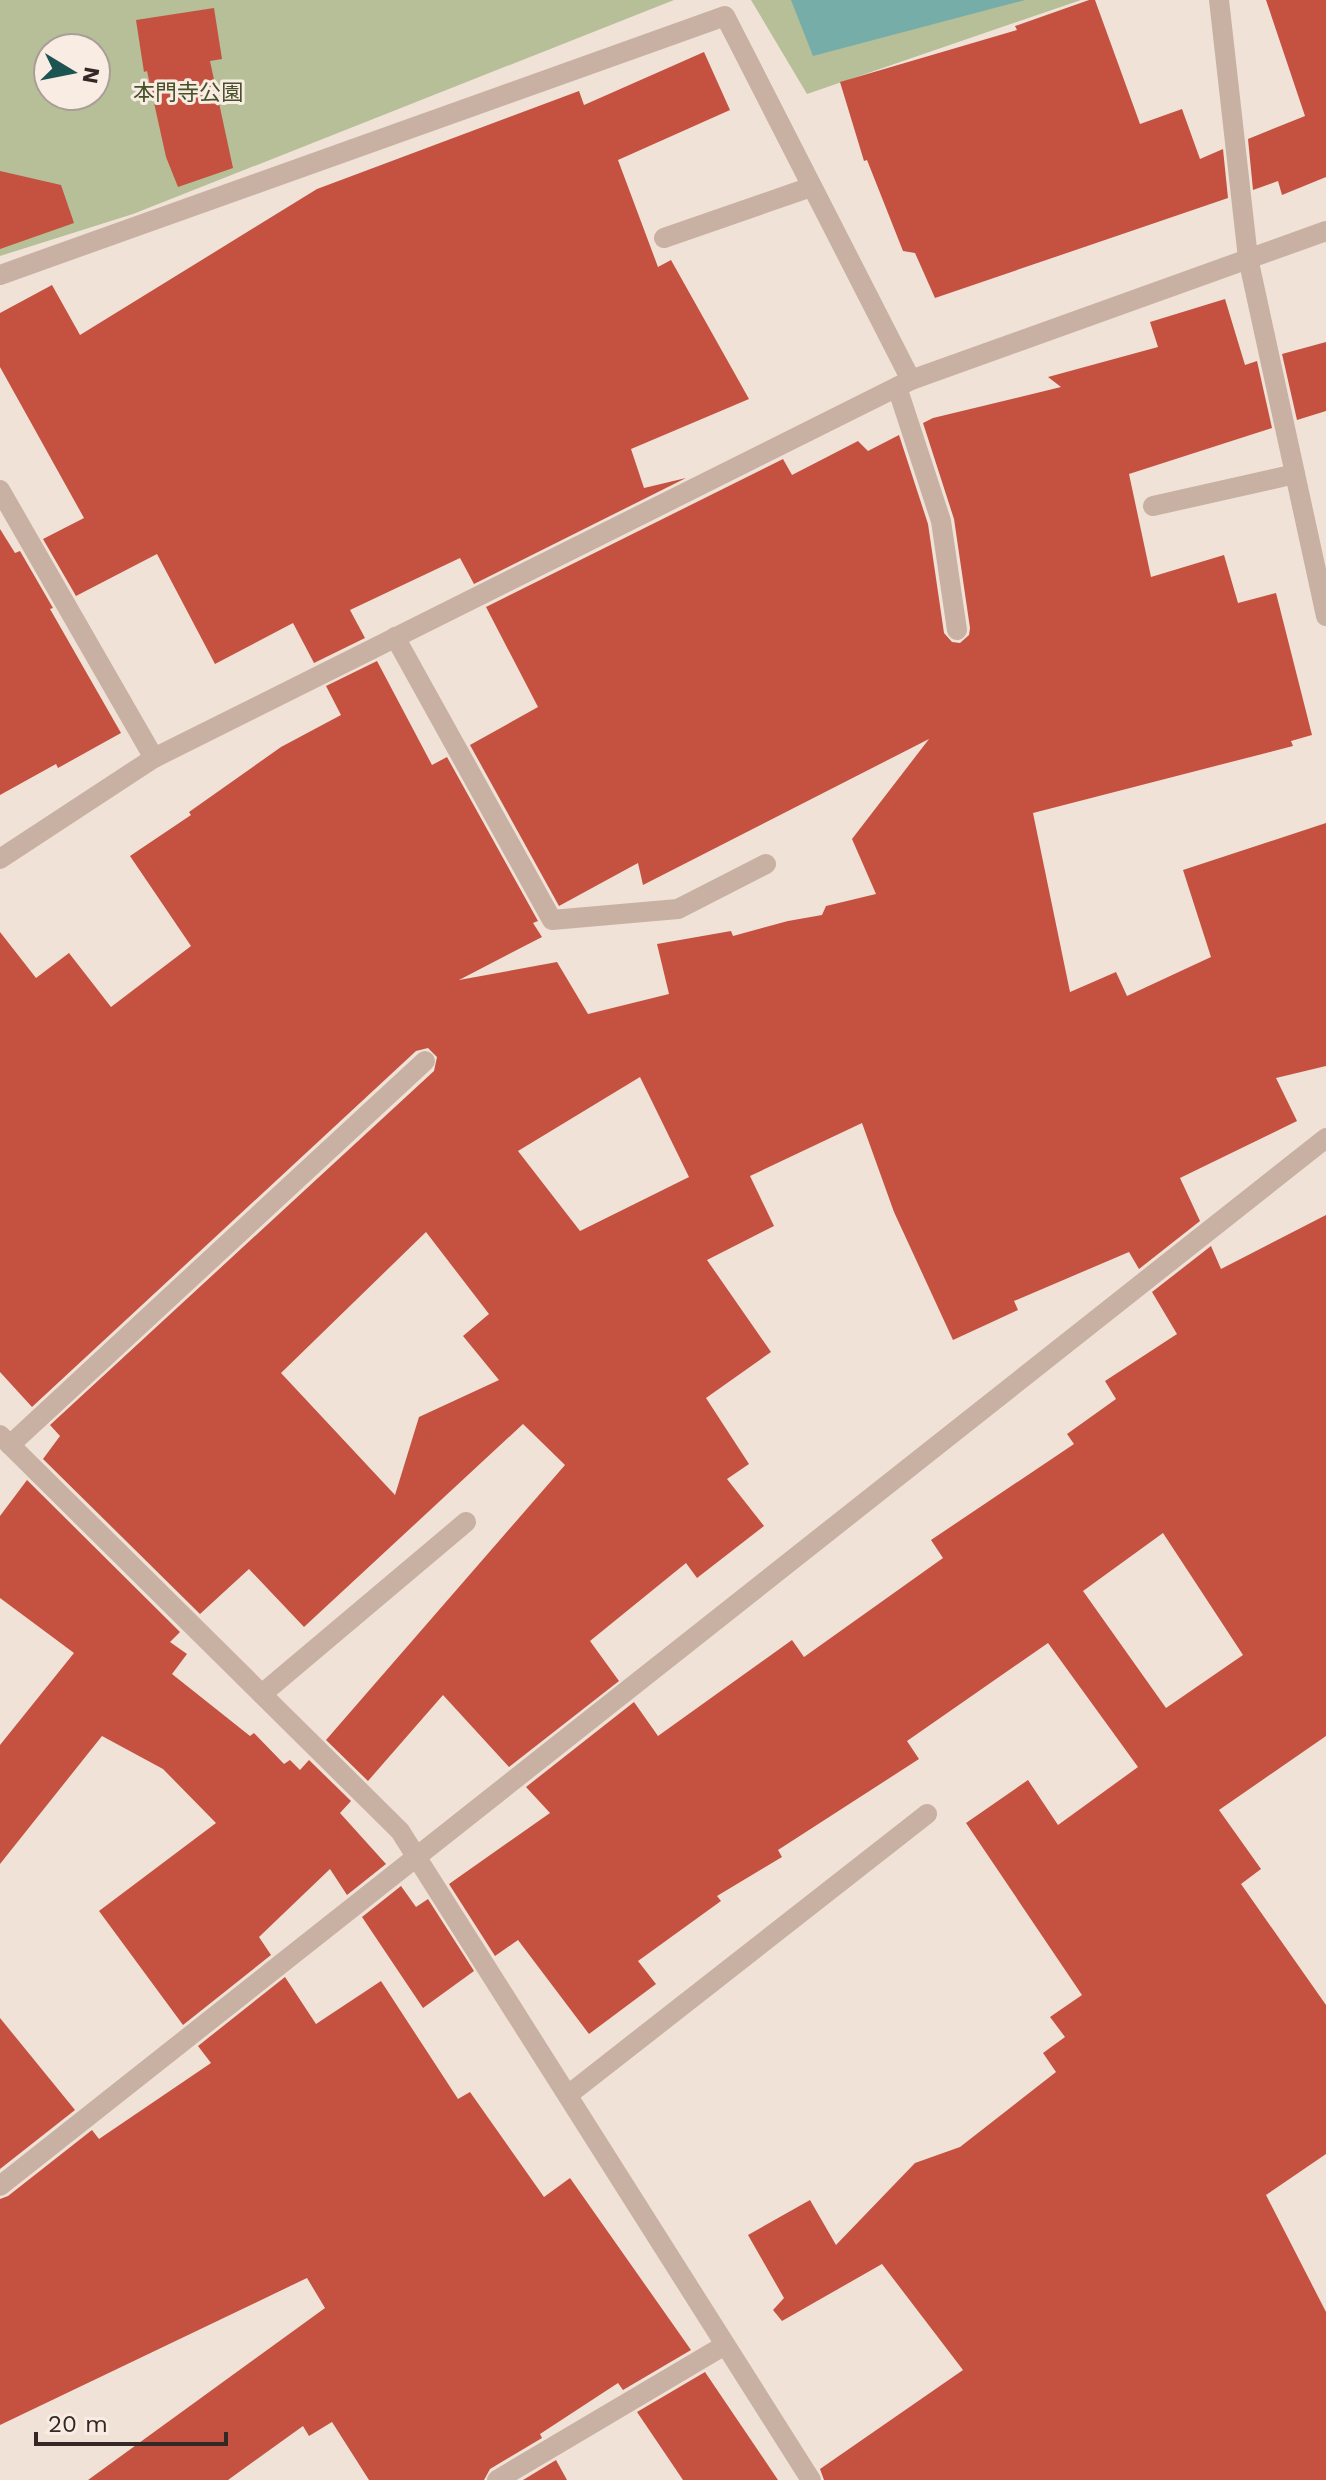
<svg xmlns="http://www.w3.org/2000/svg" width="1326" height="2480" viewBox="0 0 1326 2480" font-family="'Work Sans','Noto Sans JP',sans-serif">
  <rect width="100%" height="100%" fill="#f0e2d7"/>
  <g fill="#b6bf97" fill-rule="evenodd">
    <path d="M0 0H674L133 214 0 256ZM48 48H96V96H48Z"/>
    <path d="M751 0H1081L807 94Z"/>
  </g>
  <path fill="#76ada9" d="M791 0H1025L813 56Z"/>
  <g fill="#c55240" fill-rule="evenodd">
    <path d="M1089 0H1095L1140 124 1182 109 1200 159 1223 149 1228 198 935 298 915 253 903 251 867 160 864 161 840 82 1017 30 1015 26Z"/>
    <path d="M1266 0H1326V177L1282 195 1278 181 1253 190 1248 139 1305 116Z"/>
    <path d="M214 8 222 59 210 61 233 168 178 187 166 157 147 71 144 72 136 20Z"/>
    <path d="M704 52 730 110 618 160 658 267 671 260 749 399 631 449 644 488 686 478 474 584 460 558 350 610 365 638 314 663 293 623 215 664 157 554 76 596 43 539 84 518 0 367V313L52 285 80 335 317 189 579 91 584 105Z"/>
    <path d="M0 171 61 185 74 223 0 249Z"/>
    <path d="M1225 299 1245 365 1257 361 1272 428 1129 474 1151 577 1224 555 1238 603 1276 593 1312 735 1291 741 1293 746 1033 813 1070 992 1116 972 1127 996 1211 957 1183 870 1326 823V1066L1276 1078 1297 1121 1180 1178 1200 1221 1139 1269 1129 1252 1014 1301 1018 1310 953 1340 894 1212 862 1123 750 1176 774 1226 707 1260 771 1352 706 1398 749 1464 727 1479 764 1526 697 1578 686 1563 590 1641 619 1681 509 1767 443 1695 368 1781 326 1740 565 1465 523 1424 304 1627 249 1569 200 1614 43 1459 60 1436 50 1425 434 1071 437 1057 428 1048 416 1051 32 1407 0 1372V932L36 978 69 953 111 1007 191 946 130 856 191 815 189 812 281 747 341 715 326 686 377 661 432 765 447 757 538 921 533 923 542 937 459 980 557 962 588 1014 669 994 657 944 731 931 733 936 788 921 822 915 826 906 876 894 852 839 929 739 643 885 638 863 559 906 470 745 538 707 486 607 783 459 792 475 858 441 868 451 899 435 928 524 944 633 952 642 960 643 969 635 970 628 954 519 923 423 933 418 1061 387 1048 377 1158 347 1150 322ZM640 1077 689 1177 580 1231 518 1151ZM426 1232 489 1314 463 1336 499 1380 419 1417 395 1495 281 1373Z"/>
    <path d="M1326 342V411L1297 420 1282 354Z"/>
    <path d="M0 529 15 553 20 551 53 608 50 609 121 733 58 768 56 764 0 795Z"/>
    <path d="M1326 1215V1736L1219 1810 1261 1869 1241 1884 1326 2005V2154L1266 2195 1326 2312V2480H824L820 2469 963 2370 882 2264 782 2321 773 2310 784 2298 748 2235 810 2200 836 2245 915 2163 960 2147 1056 2072 1043 2053 1065 2037 1050 2017 1082 1995 966 1823 1028 1780 1058 1825 1138 1767 1048 1643 907 1741 919 1759 778 1850 782 1857 717 1896 721 1901 638 1961 656 1984 589 2034 518 1940 495 1956 449 1884 550 1813 526 1787 634 1702 658 1736 792 1640 804 1657 943 1558 931 1540 1074 1444 1067 1434 1116 1399 1105 1381 1177 1334 1152 1292 1211 1246 1221 1269ZM1163 1533 1243 1655 1166 1708 1083 1591Z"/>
    <path d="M27 1480 180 1632 170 1642 187 1654 172 1674 250 1736 254 1733 284 1764 290 1760 300 1770 309 1760 351 1801 340 1813 386 1864 347 1895 330 1869 259 1937 271 1955 183 2025 99 1911 216 1823 163 1769 102 1736 0 1864V1745L74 1653 0 1598V1516Z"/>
    <path d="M401 1886 416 1907 428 1899 474 1971 423 2008 362 1917Z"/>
    <path d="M285 1977 316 2024 381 1981 458 2099 470 2092 544 2197 570 2178 691 2350 623 2390 618 2383 540 2434 542 2438 490 2469 484 2480H369L332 2422 309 2436 303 2426 228 2480H88L325 2308 307 2278 0 2425V2199L8 2196 92 2130 99 2139 211 2063 198 2046Z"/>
    <path d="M0 2018 75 2110 0 2169Z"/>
    <path d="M705 2372 778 2480H683L637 2412Z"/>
    <path d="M556 2460 567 2480H523Z"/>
  </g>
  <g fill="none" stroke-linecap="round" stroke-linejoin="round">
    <g stroke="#c8b0a3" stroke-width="20">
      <path d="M1219 0 1248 258 1326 616"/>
      <path d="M664 238 811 187"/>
      <path d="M0 275 725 16 911 380"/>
      <path d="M897 387 941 521 957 630"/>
      <path d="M0 490 154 758"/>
      <path d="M1153 506 1295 474"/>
      <path d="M395 637 552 920 678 909 766 864"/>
      <path d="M0 859 154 758 911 380 1326 231"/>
      <path d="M0 1435 400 1831 811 2480"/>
      <path d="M10 1445 425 1061"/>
      <path d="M262 1694 466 1522"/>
      <path d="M568 2095 927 1814"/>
      <path d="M0 2186 1326 1138"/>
      <path d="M497 2480 725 2345"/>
    </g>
  </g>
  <g text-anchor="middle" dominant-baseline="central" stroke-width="6" stroke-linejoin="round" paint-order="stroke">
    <g font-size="22" fill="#475129" stroke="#f8ece3">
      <text x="188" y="92">本門寺公園</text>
    </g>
  </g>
  <g transform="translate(72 72) rotate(100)"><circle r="38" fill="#f8ece3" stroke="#a99e97" stroke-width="2"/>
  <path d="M0-6L14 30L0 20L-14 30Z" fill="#1b5451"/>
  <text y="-12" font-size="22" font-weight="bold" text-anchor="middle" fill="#332825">N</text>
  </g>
  <path d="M36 2432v12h190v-12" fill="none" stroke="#332825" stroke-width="4"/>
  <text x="48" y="2432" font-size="24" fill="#332825" stroke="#f8ece3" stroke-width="6" paint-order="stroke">20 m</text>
</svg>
